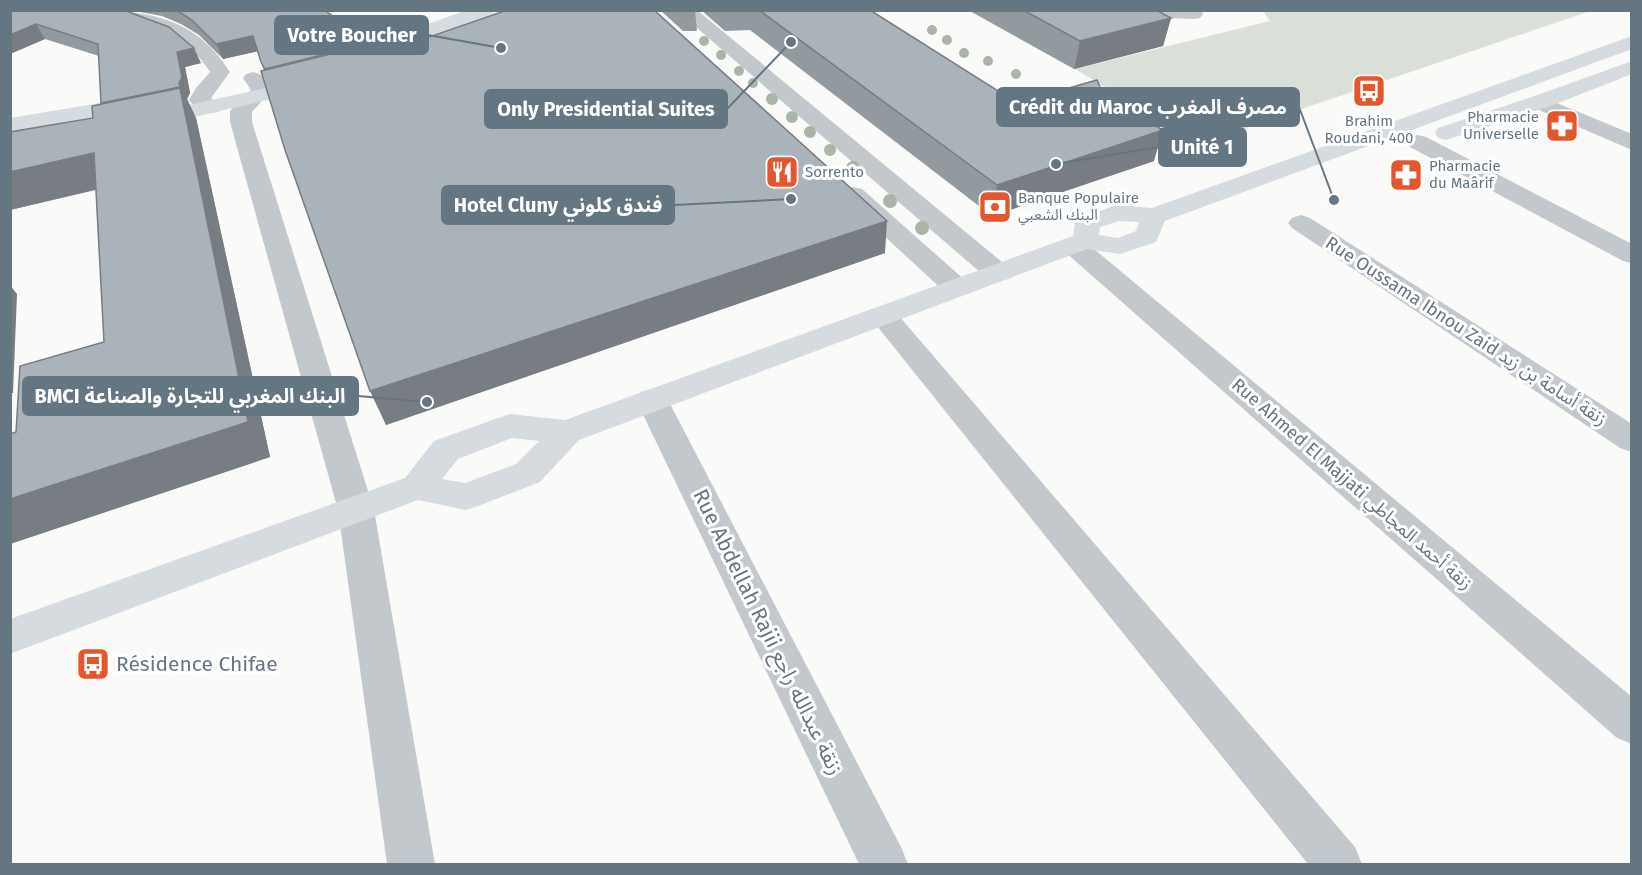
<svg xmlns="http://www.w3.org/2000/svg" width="1642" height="875" viewBox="0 0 1642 875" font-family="'Fira Sans','Noto Sans Arabic',sans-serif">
  <rect width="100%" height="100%" fill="#fafaf8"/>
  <path fill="#dadfd7" d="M1263 11H1590L1199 144 1075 69 1270 21Z"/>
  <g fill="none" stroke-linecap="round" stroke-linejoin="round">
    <g fill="#c3c8cc" fill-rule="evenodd">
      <path d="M72 10C138 10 191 11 230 72L211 98 221 107 218 112C206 114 196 110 189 100L196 88 210 72C187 33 145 24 103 18 93 17 79 18 72 10Z"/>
      <path d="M676 10H697L1008 267 1012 273 1008 279 998 281 988 279Z"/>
      <path d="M1079 10H1201L1203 14 1200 18 1194 19 1088 15Z"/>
      <path d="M253 72C262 74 271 81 271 91L252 112V122L374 510 435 864H387L338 510 230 122V111L251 90 243 78 246 74Z"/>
      <path d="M1540 96 1632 134V150L1532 107 1529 102 1532 97Z"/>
      <path d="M1418 135 1426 137 1632 244V263L1623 261 1410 147 1407 142 1410 137Z"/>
      <path d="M853 187 862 189 967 282 971 288 967 294 957 296 947 294 844 199 841 194 844 189Z"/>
      <path d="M1301 215 1310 218 1632 424V452L1620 448 1292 228 1288 223 1292 218Z"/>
      <path d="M1073 237 1082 239 1632 697V744L1617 738 1064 251 1060 245 1064 239Z"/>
      <path d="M883 306 893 309 1355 847 1362 864H1308L873 321 869 315 873 309Z"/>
      <path d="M652 389 663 392 668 400 901 847 908 864H859L636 400 641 392Z"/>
    </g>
    <g fill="#d6dbdf" fill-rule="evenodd">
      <path d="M467 10H495L492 14 409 44 344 62 337 60 334 56 337 52 395 36Z"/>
      <path d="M311 78 318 80 321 84 318 88 148 128 140 126 137 121 140 116 148 114Z"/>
      <path d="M136 97 144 98 147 103 144 108 10 132V118Z"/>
    </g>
    <g fill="#d6dbdf" fill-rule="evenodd">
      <path d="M1632 36V49L1165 221 1156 242 1120 254 1087 249 1082 251 579 440 540 482 478 506 466 510 418 500 10 654V619L405 478 434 441 498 418 510 414 565 420 1073 236 1075 223 1079 218 1117 205 1152 208ZM1119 221 1139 222 1136 231 1118 238 1099 235 1100 227ZM512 438 539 441 516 464 465 483 442 479 458 459Z"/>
      <path d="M1632 61V74L1548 107 1446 140 1438 138 1435 133 1438 128 1532 97Z"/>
    </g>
  </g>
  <g fill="#aab4a7">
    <circle cx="932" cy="30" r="5"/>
    <circle cx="947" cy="40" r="5"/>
    <circle cx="704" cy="41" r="5"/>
    <circle cx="964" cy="53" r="5"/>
    <circle cx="721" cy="55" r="5"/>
    <circle cx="988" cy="61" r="5"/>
    <circle cx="739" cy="71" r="5"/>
    <circle cx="1016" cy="74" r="5"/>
    <circle cx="753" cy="83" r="5"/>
    <circle cx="772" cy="99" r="6"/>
    <circle cx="792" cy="117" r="6"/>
    <circle cx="810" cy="132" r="6"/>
    <circle cx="830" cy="150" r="6"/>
    <circle cx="853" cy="168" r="7"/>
    <circle cx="890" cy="201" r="7"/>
    <circle cx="922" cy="228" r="7"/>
  </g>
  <g fill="#929a9f">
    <path d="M10 10 201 63 185 67 190 93 187 99 196 118 270 457 10 544V434L16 432 104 342 96 190 10 210V132L93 118 101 104 99 56 45 39 10 54Z"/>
    <path d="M129 10H324L372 44 395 49 885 253 386 425 257 51 223 59 199 35 181 24 162 16Z"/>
    <path d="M660 10H695L697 31H683Z"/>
    <path d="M701 10H870L1017 103 1104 96 1154 161 992 216 750 30 725 31Z"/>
    <path d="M968 10H1156L1171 18 1163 46 1074 69Z"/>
  </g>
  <g fill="#777d82">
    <path d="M1171 18 1163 46 1074 69 1080 41Z"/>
    <path d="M36 24 45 39 10 54V35Z"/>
    <path d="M253 36 259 51 223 59 216 44Z"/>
    <path d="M371 43 376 58 272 84 265 69Z"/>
    <path d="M194 48 201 63 185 67 190 93 187 99 196 118 270 457 10 544V499L248 422 179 83 177 52Z"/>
    <path d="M1163 130 1154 161 992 216 997 185Z"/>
    <path d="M94 153 114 185 10 210V172Z"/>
    <path d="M887 221 885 253 386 425 370 391Z"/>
    <path d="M10 285 17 294 13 393H10Z"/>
  </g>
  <g fill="#aab3b9" stroke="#777d82" stroke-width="1.5">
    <path d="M10 10 126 11 169 27 194 48 177 52 182 77 179 83 180 87 101 103 98 44 36 24 10 35Z"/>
    <path d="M176 10H324L371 43 265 69 261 62 253 36 216 44 192 20Z"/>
    <path d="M507 10H654L887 221 370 391 285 150 261 71 384 41 395 49Z"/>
    <path d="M759 10H870L1017 103 1097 80 1104 96 1163 130 997 185Z"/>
    <path d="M1023 10H1156L1171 18 1080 41Z"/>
    <path d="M180 88 248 422 10 499V434L16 432 20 366 104 342 94 153 10 172V132L93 118 92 106Z"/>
  </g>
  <defs>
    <g id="bus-square" transform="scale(1.725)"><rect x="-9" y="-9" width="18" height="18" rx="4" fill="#e4572e" stroke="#fff"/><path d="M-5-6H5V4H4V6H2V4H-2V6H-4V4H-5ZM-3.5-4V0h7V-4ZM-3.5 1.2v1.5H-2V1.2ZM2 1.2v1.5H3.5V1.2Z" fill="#fff"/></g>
    <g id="pharmacy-square" transform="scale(1.725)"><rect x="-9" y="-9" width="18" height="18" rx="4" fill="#e4572e" stroke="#fff"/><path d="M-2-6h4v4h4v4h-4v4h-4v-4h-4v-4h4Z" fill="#fff"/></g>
    <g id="restaurant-square" transform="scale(1.725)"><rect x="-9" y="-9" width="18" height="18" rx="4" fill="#e4572e" stroke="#fff"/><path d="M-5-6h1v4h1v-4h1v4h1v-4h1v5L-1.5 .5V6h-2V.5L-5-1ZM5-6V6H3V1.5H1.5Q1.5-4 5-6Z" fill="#fff"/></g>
    <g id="bank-square" transform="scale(1.725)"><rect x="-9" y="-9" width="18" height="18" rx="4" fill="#e4572e" stroke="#fff"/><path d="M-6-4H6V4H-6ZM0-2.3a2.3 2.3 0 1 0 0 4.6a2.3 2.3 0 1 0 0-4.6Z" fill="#fff"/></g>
  </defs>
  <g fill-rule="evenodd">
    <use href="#bus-square" x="1369" y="91"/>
    <use href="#pharmacy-square" x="1562" y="126"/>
    <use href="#restaurant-square" x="782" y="172"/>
    <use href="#pharmacy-square" x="1406" y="175"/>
    <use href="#bank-square" x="995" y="207"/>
    <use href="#bus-square" x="93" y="664"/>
  </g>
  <g text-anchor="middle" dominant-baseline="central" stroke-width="6" stroke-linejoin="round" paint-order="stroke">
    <g font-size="15" fill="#657683" stroke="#fff" text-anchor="start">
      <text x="1539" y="117" text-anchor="end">Pharmacie<tspan x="1539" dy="17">Universelle</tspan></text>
      <text x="1369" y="121" text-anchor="middle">Brahim<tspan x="1369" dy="17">Roudani, 400</tspan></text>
      <text x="1429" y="166">Pharmacie<tspan x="1429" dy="17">du Maârif</tspan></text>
      <text x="805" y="172">Sorrento</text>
      <text x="1018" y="198">Banque Populaire<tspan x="1018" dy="17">البنك الشعبي</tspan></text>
    </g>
    <g font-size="18" fill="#657683" stroke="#fff">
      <text transform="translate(1466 331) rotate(33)">Rue Oussama Ibnou Zaid زنقة أسامة بن زيد</text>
      <text transform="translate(1352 484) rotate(41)">Rue Ahmed El Majjati زنقة أحمد المجاطي</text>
    </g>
    <g font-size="21" fill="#657683" stroke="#fff">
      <text transform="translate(768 632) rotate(64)">Rue Abdellah Rajii زنقة عبدالله راجع</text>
    </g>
    <g font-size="21" fill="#657683" stroke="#fff" text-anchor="start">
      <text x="116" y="664">Résidence Chifae</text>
    </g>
  </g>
  <path fill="none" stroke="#657683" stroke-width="2" d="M501 48L428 35M1334 200L1299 107M791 42L727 109M1056 164L1159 147M791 199L674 205M427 402L358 396"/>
  <g fill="#657683" stroke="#fff" stroke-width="2">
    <circle cx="501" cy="48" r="6"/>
    <circle cx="1334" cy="200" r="6"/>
    <circle cx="791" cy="42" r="6"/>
    <circle cx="1056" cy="164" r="6"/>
    <circle cx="791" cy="199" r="6"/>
    <circle cx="427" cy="402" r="6"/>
  </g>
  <g fill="#657683" stroke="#657683" stroke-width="2">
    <rect x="275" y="16" width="153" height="38" rx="6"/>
    <rect x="997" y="88" width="302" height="38" rx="6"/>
    <rect x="485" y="90" width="242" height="38" rx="6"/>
    <rect x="1159" y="128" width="87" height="38" rx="6"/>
    <rect x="442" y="186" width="232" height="38" rx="6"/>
    <rect x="23" y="377" width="335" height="38" rx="6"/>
  </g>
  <g font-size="20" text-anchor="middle" font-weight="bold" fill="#fff">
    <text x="352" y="42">Votre Boucher</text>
    <text x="1148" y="114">Crédit du Maroc مصرف المغرب</text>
    <text x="606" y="116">Only Presidential Suites</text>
    <text x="1202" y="154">Unité 1</text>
    <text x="558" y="212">Hotel Cluny فندق كلوني</text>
    <text x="190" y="403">BMCI البنك المغربي للتجارة والصناعة</text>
  </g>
  <rect width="1642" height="875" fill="none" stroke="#657683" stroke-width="24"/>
</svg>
